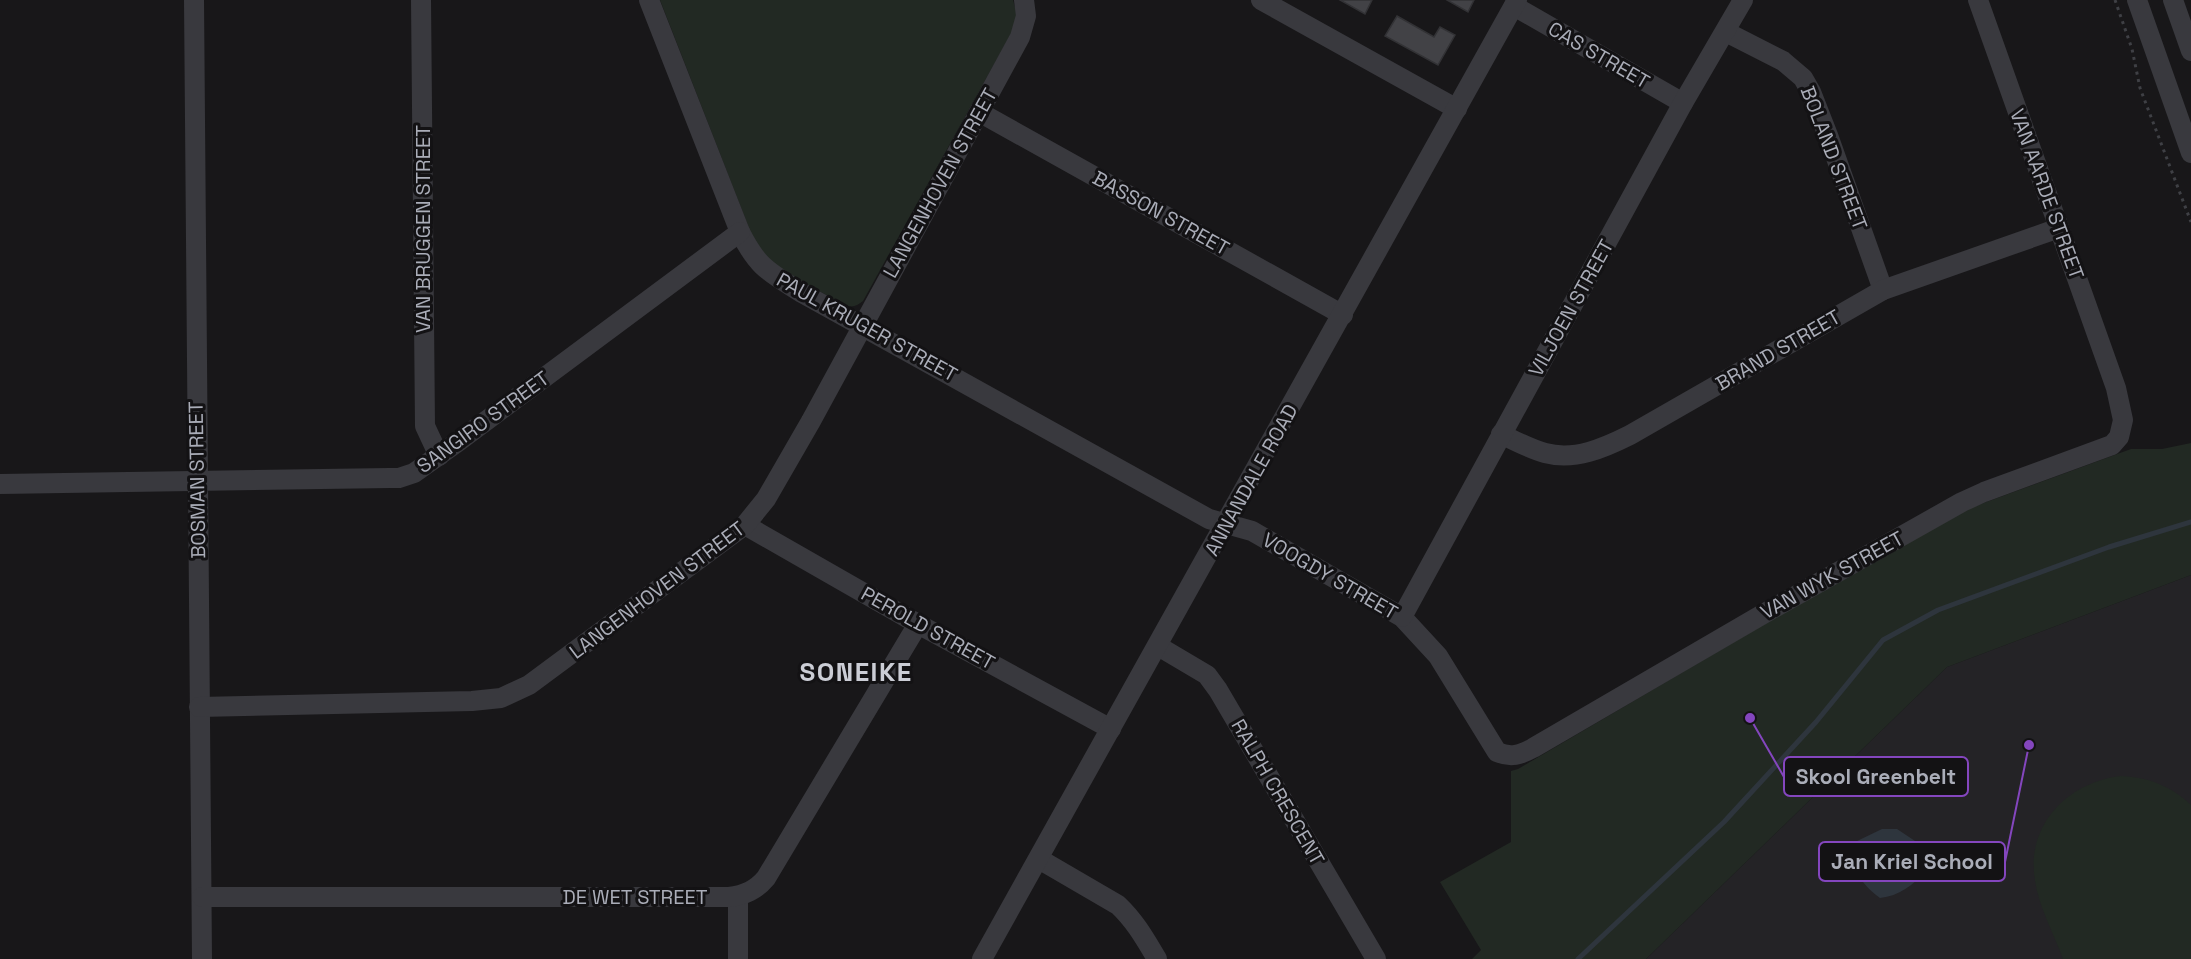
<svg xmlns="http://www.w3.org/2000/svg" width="2191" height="959" viewBox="0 0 2191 959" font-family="'Space Grotesk',sans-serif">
  <rect width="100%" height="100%" fill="#181719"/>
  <path fill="#242326" d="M2191 575V959H1646L1947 667Z"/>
  <g fill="#222923">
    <path d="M660 0H1013L1017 15 1013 30 863 301C856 307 851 308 843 304L780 270 772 264 754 241Z"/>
    <path d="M2191 443V575L1947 667 1646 959H1472L1481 950 1440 882 1511 842V771L1518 769 1763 625 1970 508 2131 449H2162Z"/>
    <path d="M2120 776C2148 777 2171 786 2191 805V959H2063C2054 934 2039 907 2035 881 2026 825 2067 783 2120 776Z"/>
  </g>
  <path fill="#2e353d" d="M1882 829H1897L1918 843 1924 854 1926 871C1913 885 1899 896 1880 898 1864 887 1851 869 1851 848L1855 842Z"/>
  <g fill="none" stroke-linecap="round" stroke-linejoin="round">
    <path stroke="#2e353d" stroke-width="5" d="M1578 959 1724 822 1816 722 1883 640 1938 610 2109 547 2191 522"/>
  </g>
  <g fill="#424246" stroke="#323235" stroke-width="1.5">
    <path d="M1340 0H1372L1365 14Z"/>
    <path d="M1447 0H1474L1468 12Z"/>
    <path d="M1397 16 1434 37 1440 27 1455 35 1438 65 1385 36Z"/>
  </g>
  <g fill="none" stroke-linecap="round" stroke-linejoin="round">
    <path stroke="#3f4045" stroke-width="3" stroke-dasharray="3 4.5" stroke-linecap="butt" d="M2115 0 2132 49 2140 88 2191 222"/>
    <g stroke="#39393e" stroke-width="20">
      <path d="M194 0 202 959"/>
      <path d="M421 0 425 426 439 456"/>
      <path d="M649 0 740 232C758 268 769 272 802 293L1209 519 1252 531 1402 617 1438 656 1497 752C1511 758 1520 755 1533 748L1758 617 1962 502 1984 492 2112 445 2119 437 2123 420 2116 388 1978 0"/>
      <path d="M1261 0 1457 109"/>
      <path d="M2137 0 2191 153"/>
      <path d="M2173 0 2191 51"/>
      <path d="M1514 6 1683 103"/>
      <path d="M1726 32 1783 61 1803 78 1811 92 1829 138 1883 290"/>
      <path d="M979 112 1343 315"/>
      <path d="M1501 434C1515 441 1530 449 1545 453 1575 461 1604 448 1630 435L1883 290 2059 228"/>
      <path d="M0 484 390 478H399L414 473 459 441 740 232"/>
      <path d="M745 525 918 624 1111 729"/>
      <path d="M1402 617 1683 103 1743 0"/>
      <path d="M1158 646 1207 675 1218 690 1376 959"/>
      <path d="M199 707 472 701 501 698 529 685 745 525 766 499 811 421 1020 37 1026 16 1024 0"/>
      <path d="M1039 859 1118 905C1135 921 1145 939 1157 959"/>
      <path d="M738 896V959"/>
      <path d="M202 897H729C745 895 756 890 766 878L918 624"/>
      <path d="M982 959 1517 0"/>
    </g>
  </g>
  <g text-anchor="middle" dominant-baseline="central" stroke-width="6" stroke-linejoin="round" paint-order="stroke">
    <g font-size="20" fill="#aaadb8" stroke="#131214">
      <text transform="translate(1599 55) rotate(30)">CAS STREET</text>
      <text transform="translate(1834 158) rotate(69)">BOLAND STREET</text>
      <text transform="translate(940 183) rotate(-61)">LANGENHOVEN STREET</text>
      <text transform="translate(2047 194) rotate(70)">VAN AARDE STREET</text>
      <text transform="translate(1161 213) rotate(29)">BASSON STREET</text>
      <text transform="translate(423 229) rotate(-90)">VAN BRUGGEN STREET</text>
      <text transform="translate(1571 308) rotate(-61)">VILJOEN STREET</text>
      <text transform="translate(867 327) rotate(29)">PAUL KRUGER STREET</text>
      <text transform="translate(1778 350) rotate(-30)">BRAND STREET</text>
      <text transform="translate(483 422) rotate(-36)">SANGIRO STREET</text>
      <text transform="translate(197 480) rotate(-91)">BOSMAN STREET</text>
      <text transform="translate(1251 480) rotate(-61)">ANNANDALE ROAD</text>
      <text transform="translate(1832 575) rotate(-29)">VAN WYK STREET</text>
      <text transform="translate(1330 576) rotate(30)">VOOGDY STREET</text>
      <text transform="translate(657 590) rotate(-37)">LANGENHOVEN STREET</text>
      <text transform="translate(928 628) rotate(29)">PEROLD STREET</text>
      <text transform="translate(1278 792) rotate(60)">RALPH CRESCENT</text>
      <text x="635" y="897">DE WET STREET</text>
    </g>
    <g font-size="26" font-weight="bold" letter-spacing="1.5" fill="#cbcdd5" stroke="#131214">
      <text x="856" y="672">SONEIKE</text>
    </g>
  </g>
  <path fill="none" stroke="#8446be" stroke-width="2" d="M1750 718L1784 777M2029 745L2005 862"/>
  <g fill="#8446be" stroke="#131214" stroke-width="2">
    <circle cx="1750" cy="718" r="6"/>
    <circle cx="2029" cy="745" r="6"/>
  </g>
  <g fill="#131214" stroke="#8446be" stroke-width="2">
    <rect x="1784" y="757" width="184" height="39" rx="6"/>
    <rect x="1819" y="842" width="186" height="39" rx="6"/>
  </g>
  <g font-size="21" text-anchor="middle" font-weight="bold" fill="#aaadb8">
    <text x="1876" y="784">Skool Greenbelt</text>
    <text x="1912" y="869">Jan Kriel School</text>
  </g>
</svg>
